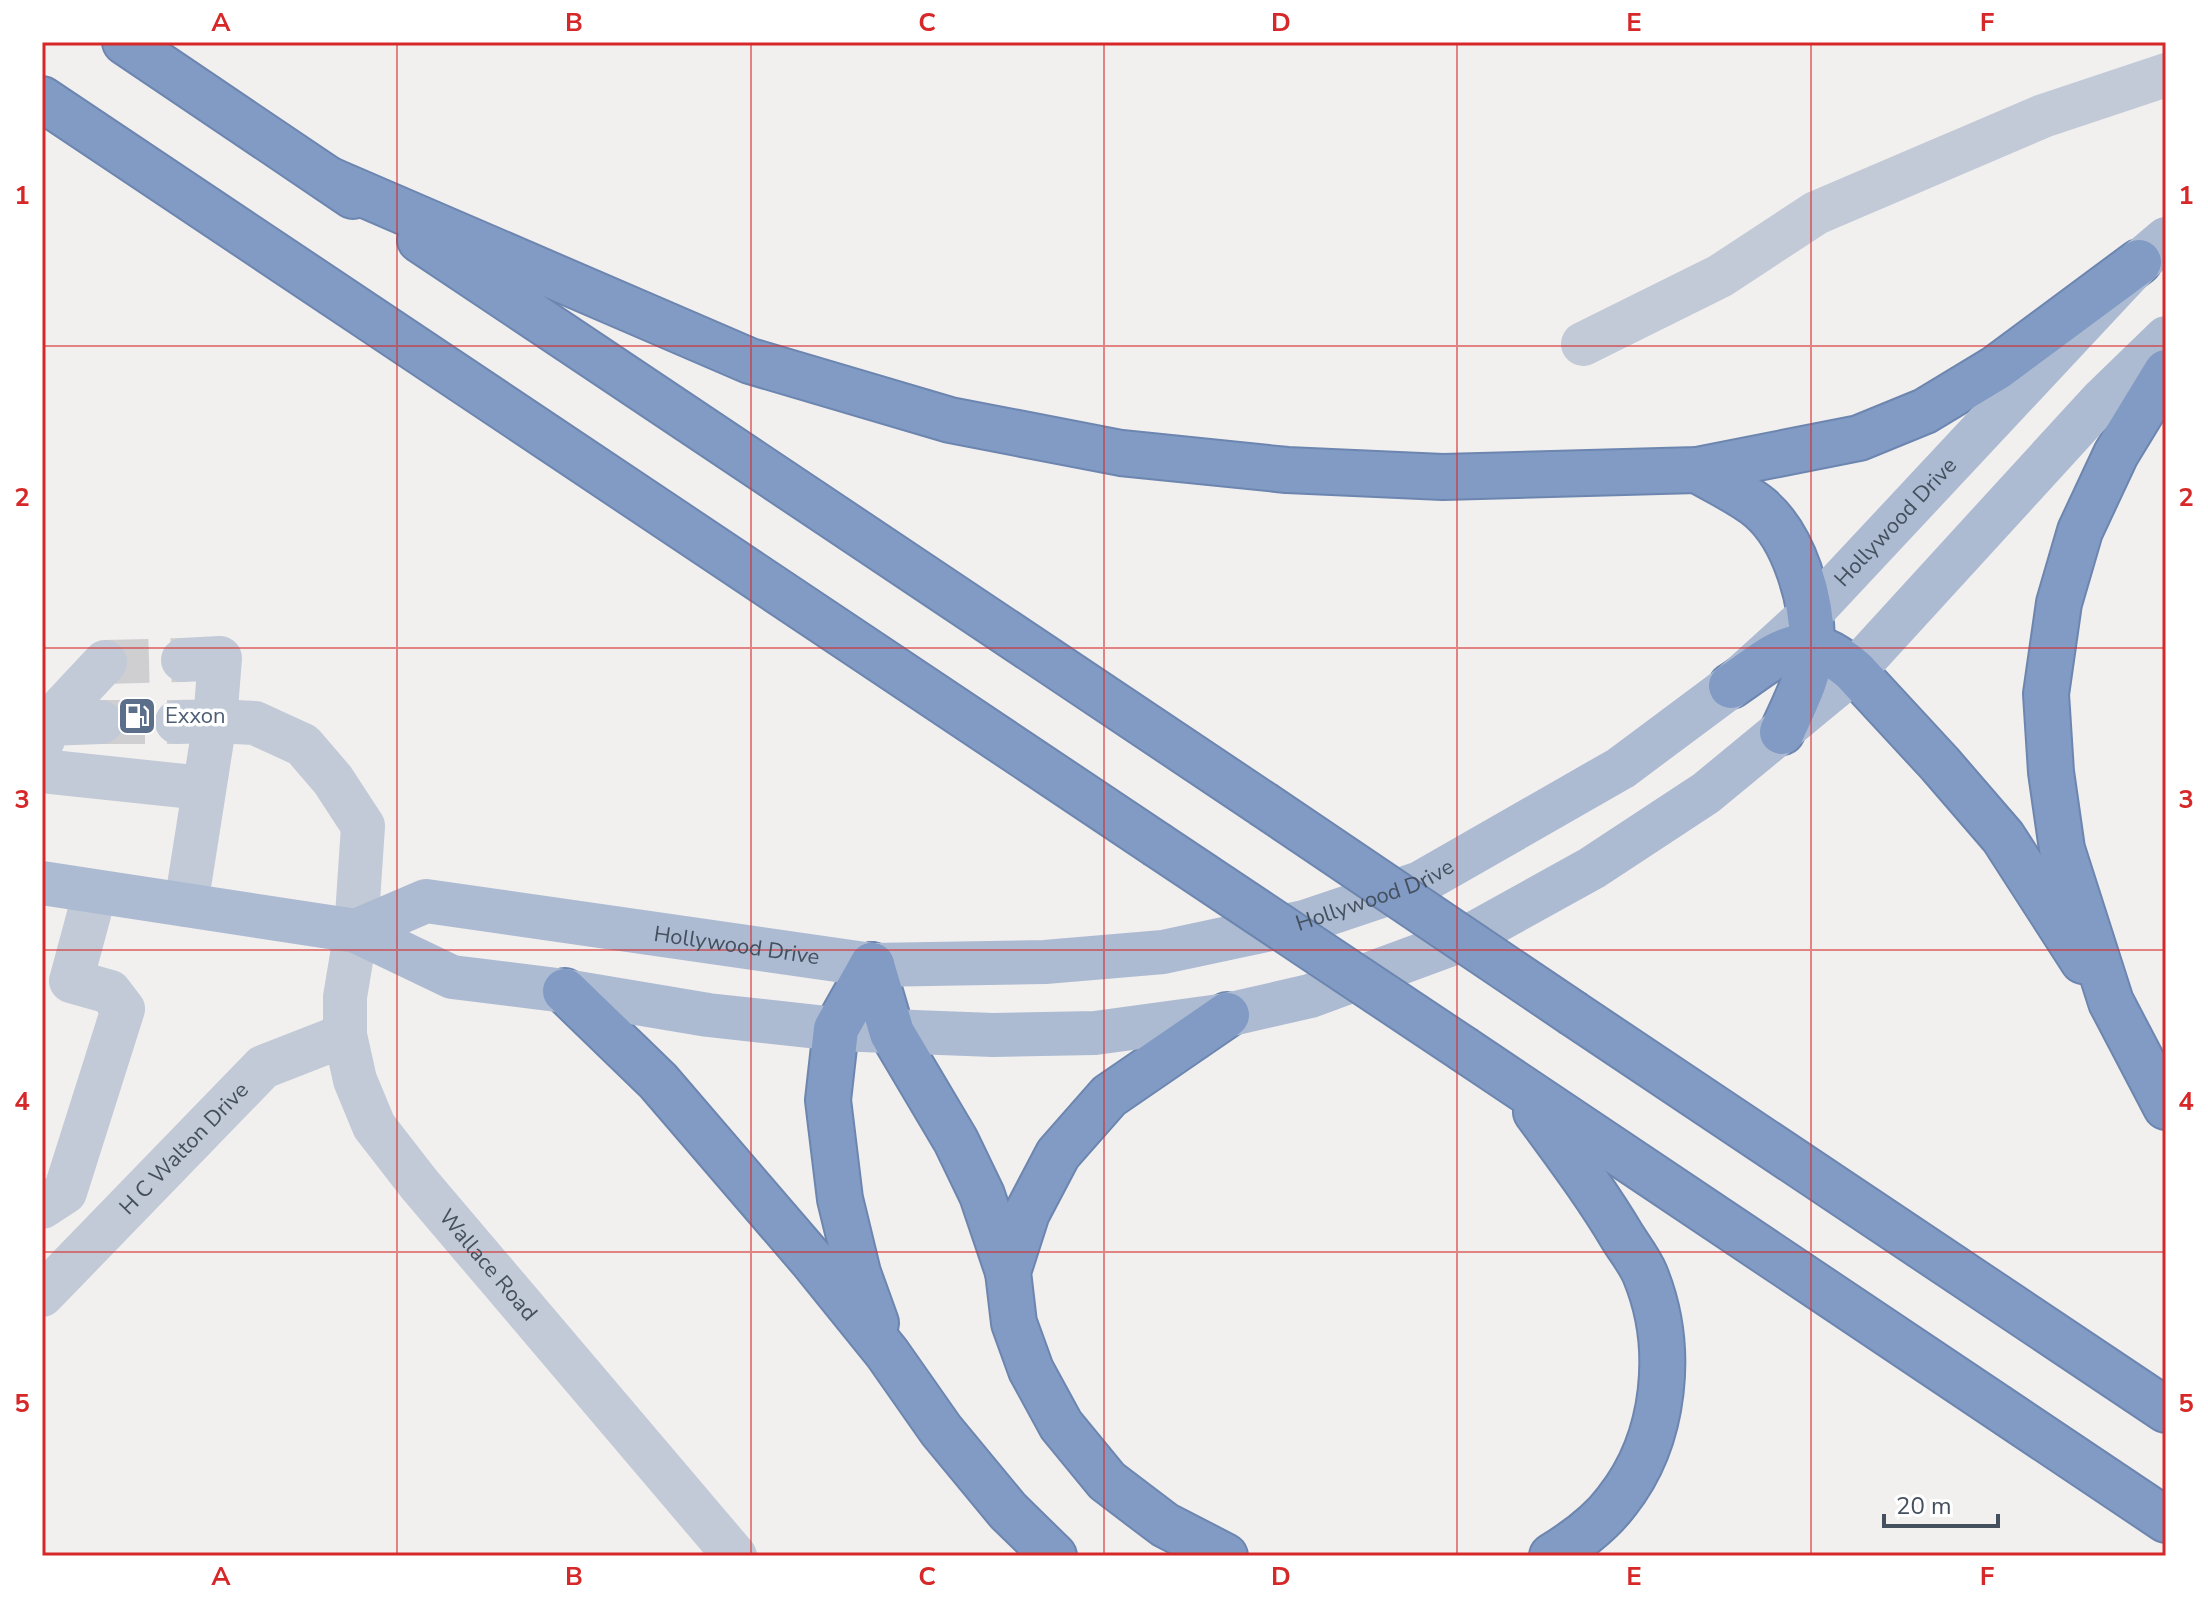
<svg xmlns="http://www.w3.org/2000/svg" width="2208" height="1598" viewBox="0 0 2208 1598" font-family="'Nunito Sans',sans-serif">
  <rect width="100%" height="100%" fill="#f2efef"/>
  <g fill="none" stroke-linecap="round" stroke-linejoin="round">
    <g stroke="#cfcfd2" stroke-width="44" stroke-dasharray="44 22" stroke-linecap="butt">
      <path d="M105 662 183 660"/>
      <path d="M101 722H177"/>
    </g>
    <g stroke="#6c86b0" stroke-width="48">
      <g id="highway">
        <path d="M125 42 353 196"/>
        <path d="M42 99 1156 844"/>
        <path d="M330 180 750 361 950 420 1121 453 1287 470 1443 477 1697 470 1859 438 1925 411 1996 368 2139 262"/>
        <path d="M420 240 1263 804"/>
        <path d="M2166 372 2116 454 2080 531 2059 603 2046 694 2051 772 2062 849 2111 1002 2166 1107"/>
        <path d="M1697 470C1717 482 1742 493 1760 508 1795 538 1812 600 1812 644 1811 674 1794 705 1782 732"/>
        <path d="M1731 686C1780 653 1801 625 1854 671L1940 764 2003 837 2083 961"/>
        <path d="M872 965 836 1029 828 1100 840 1199 858 1273 876 1323"/>
        <path d="M872 965 892 1033 956 1141 982 1195 1008 1272"/>
        <path d="M565 991 658 1081 811 1259 887 1353 941 1430 1008 1511 1054 1556"/>
        <path d="M1574 1014 2166 1410"/>
        <path d="M1465 1050 2166 1520"/>
        <path d="M1536 1112C1566 1153 1597 1194 1623 1238 1630 1249 1640 1262 1645 1274 1675 1347 1666 1439 1617 1501 1600 1524 1575 1542 1552 1556"/>
        <path d="M1225 1556 1165 1525 1107 1481 1061 1425 1031 1370 1014 1323 1008 1272 1027 1213 1058 1154 1109 1096 1227 1015"/>
      </g>
    </g>
    <g stroke="#c1cad6" stroke-width="44">
      <path d="M1583 344 1720 276 1816 213 2043 116 2166 75"/>
      <path d="M177 722 215 721 220 658 183 660"/>
      <path d="M47 724 105 662"/>
      <path d="M43 740 47 724 101 722"/>
      <path d="M42 771 203 788"/>
      <path id="s1" d="M186 905 215 721 255 723 303 745 333 780 363 826 356 931 345 997V1035L355 1080 374 1126 419 1184 735 1556"/>
      <path d="M42 1207 65 1192 123 1009 110 992 71 981 95 892"/>
      <path id="s2" d="M42 1295 263 1067 345 1035"/>
    </g>
    <g stroke="#acbbd2" stroke-width="44">
      <path d="M42 883 356 931 452 977 565 991 708 1015 836 1029 993 1035 1095 1033 1227 1015 1310 996 1462 940 1592 868 1706 793 1854 671 2101 401 2166 338"/>
      <path id="s3" d="M356 931 426 901 872 965 1045 962 1163 952 1304 922 1420 883 1621 768 1731 686 1808 616 2139 262 2166 239"/>
    </g>
    <use href="#highway" stroke="#819bc4" stroke-width="44"/>
    <g stroke="#6c86b0" stroke-width="48" stroke-linecap="butt">
      <g id="highway-bridge">
        <path d="M1263 804 1574 1014"/>
        <path d="M1156 844 1465 1050"/>
      </g>
    </g>
    <use href="#highway-bridge" stroke="#819bc4" stroke-width="44"/>
  </g>
  <path fill="none" stroke="#d62828" stroke-width="2" stroke-opacity="0.55" d="M397 42V1556M751 42V1556M1104 42V1556M1457 42V1556M1811 42V1556M42 346H2166M42 648H2166M42 950H2166M42 1252H2166"/>
  <defs>
    <g id="fuel-square" transform="scale(2)"><rect x="-9" y="-9" width="18" height="18" rx="4" fill="#5c6f8a" stroke="#fff"/><path d="M-5.5-6h7V0h2V4h1.3V-2.5L3-4.5l.8-.8L6-3V5H2.5V1h-1V6h-7ZM-4.2-4.7v3.2H.2V-4.7Z" fill="#fff"/></g>
  </defs>
  <g fill-rule="evenodd">
    <use href="#fuel-square" x="137" y="716"/>
  </g>
  <g text-anchor="middle" dominant-baseline="central" stroke-width="7" stroke-linejoin="round" paint-order="stroke">
    <g font-size="22" fill="#45505f" stroke="#fff">
      <text stroke="none"><textPath href="#s3" startOffset="1686">Hollywood Drive</textPath></text>
      <text stroke="none"><textPath href="#s3" startOffset="1038">Hollywood Drive</textPath></text>
      <text stroke="none"><textPath href="#s3" startOffset="390">Hollywood Drive</textPath></text>
      <text stroke="none"><textPath href="#s2" startOffset="204">H C Walton Drive</textPath></text>
      <text stroke="none"><textPath href="#s1" startOffset="866">Wallace Road</textPath></text>
    </g>
    <g font-size="22" fill="#4e5e75" stroke="#fff" text-anchor="start">
      <text x="165" y="716">Exxon</text>
    </g>
  </g>
  <rect width="2208" height="1598" fill="none" stroke="#ffffff" stroke-width="88"/>
  <path d="M1884 1514v12h114v-12" fill="none" stroke="#45505f" stroke-width="4"/>
  <text x="1896" y="1514" font-size="24" fill="#45505f" stroke="#ffffff" stroke-width="6" paint-order="stroke">20 m</text>
  <rect x="44" y="44" width="2120" height="1510" fill="none" stroke="#d62828" stroke-width="3"/>
  <g font-size="26" text-anchor="middle" font-weight="bold" fill="#d62828">
    <text x="221" y="31">A</text>
    <text x="574" y="31">B</text>
    <text x="927" y="31">C</text>
    <text x="1281" y="31">D</text>
    <text x="1634" y="31">E</text>
    <text x="1987" y="31">F</text>
    <text x="22" y="204">1</text>
    <text x="2186" y="204">1</text>
    <text x="22" y="506">2</text>
    <text x="2186" y="506">2</text>
    <text x="22" y="808">3</text>
    <text x="2186" y="808">3</text>
    <text x="22" y="1110">4</text>
    <text x="2186" y="1110">4</text>
    <text x="22" y="1412">5</text>
    <text x="2186" y="1412">5</text>
    <text x="221" y="1585">A</text>
    <text x="574" y="1585">B</text>
    <text x="927" y="1585">C</text>
    <text x="1281" y="1585">D</text>
    <text x="1634" y="1585">E</text>
    <text x="1987" y="1585">F</text>
  </g>
</svg>
